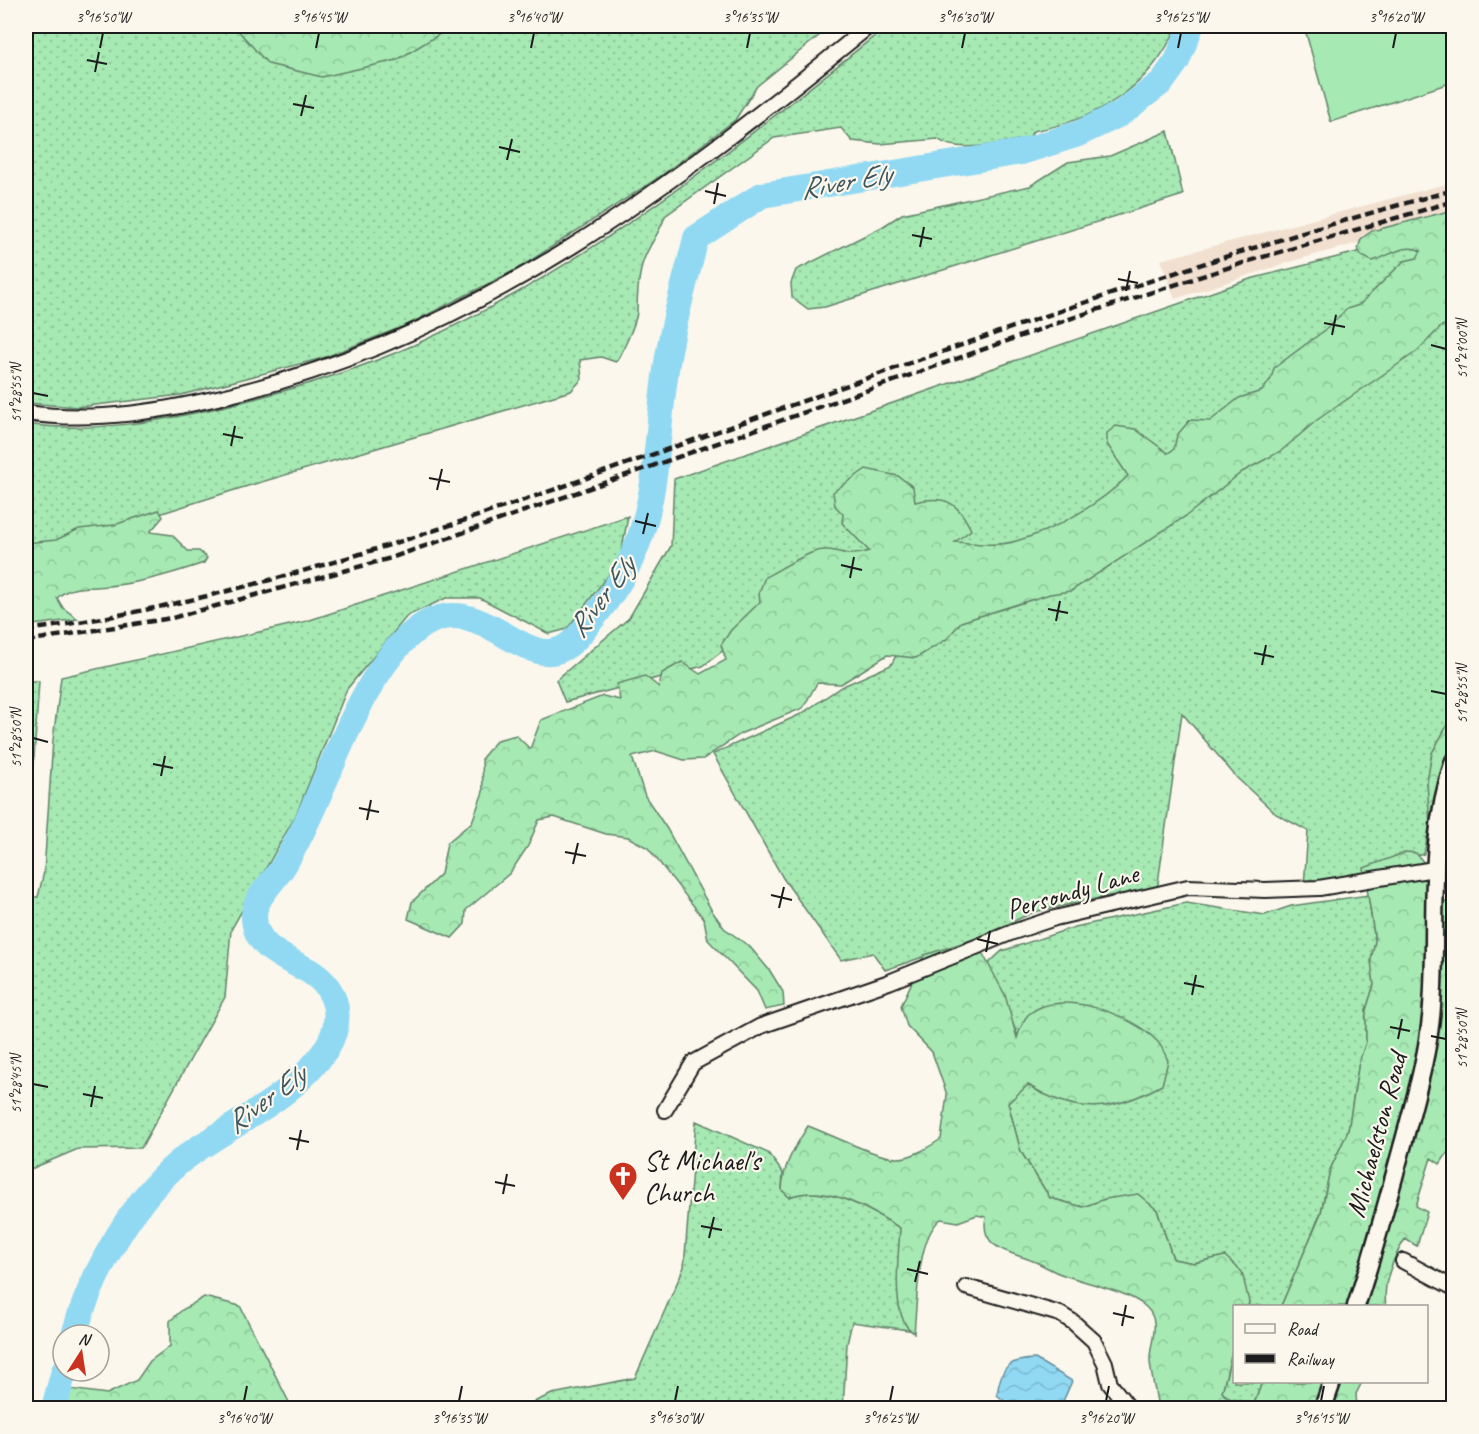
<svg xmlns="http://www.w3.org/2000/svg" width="1479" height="1434" viewBox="0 0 1479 1434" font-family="Caveat,sans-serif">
  <defs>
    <pattern id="grass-dots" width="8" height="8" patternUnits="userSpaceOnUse" patternTransform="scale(1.5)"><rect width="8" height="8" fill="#a6e9b3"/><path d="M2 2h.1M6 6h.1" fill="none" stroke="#8ec799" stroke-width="1.8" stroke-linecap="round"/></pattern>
    <pattern id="forest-crowns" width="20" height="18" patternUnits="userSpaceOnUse" patternTransform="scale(1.5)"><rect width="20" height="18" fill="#a6e9b3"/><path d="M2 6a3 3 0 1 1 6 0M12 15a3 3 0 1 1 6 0" fill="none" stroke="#8ec799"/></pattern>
    <pattern id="water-waves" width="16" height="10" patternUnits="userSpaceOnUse" patternTransform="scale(1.5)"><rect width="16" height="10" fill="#91d9f3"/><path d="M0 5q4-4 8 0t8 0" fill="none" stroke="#7cbad0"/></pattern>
  </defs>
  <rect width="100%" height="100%" fill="#fbf7ec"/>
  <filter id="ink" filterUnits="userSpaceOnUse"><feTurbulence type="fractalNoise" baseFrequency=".0167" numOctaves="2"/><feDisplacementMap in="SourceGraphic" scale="12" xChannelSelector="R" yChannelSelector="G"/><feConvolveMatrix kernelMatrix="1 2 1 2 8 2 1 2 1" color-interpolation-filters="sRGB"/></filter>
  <g filter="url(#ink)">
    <path fill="#f1e0d0" d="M 1453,182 L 1453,217 L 1296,260 L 1175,299 L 1161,260 Z"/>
    <path fill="url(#grass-dots)" stroke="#618268" stroke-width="1.5" d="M 26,26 L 831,26 L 757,86 L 735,120 L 658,178 L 519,268 L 407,325 L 323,358 L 181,395 L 78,407 L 26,403 Z
      M 887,26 L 1177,26 C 1151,87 1097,120 1033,131 L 1029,138 C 1006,142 956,155 938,139 L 880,144 L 852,141 L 841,128 L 774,138 L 665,216 C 660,234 647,246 642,265 C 638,281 637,295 637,311 C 637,322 622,353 616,362 L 601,357 L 580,360 L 582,379 L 571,391 L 241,488 L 109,530 L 26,551 L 26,424 C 96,434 169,420 238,403 C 298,388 357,370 414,345 C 589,267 739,145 887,26 Z
      M 1168,131 L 1183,195 L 825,307 L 808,309 L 792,297 L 791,283 L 796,270 L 882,227 L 902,214 L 1030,186 L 1068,162 L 1110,156 Z
      M 1453,228 L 1453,264 L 1058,547 L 824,572 L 703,666 L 565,702 L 556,680 L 629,618 L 671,546 L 674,479 L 1250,279 Z
      M 1453,311 L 1453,715 L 1432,753 L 1427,782 L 1431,819 L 1424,854 L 1363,873 L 1304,886 L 1308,831 L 1276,814 L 1237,778 L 1182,713 L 1157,890 L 1113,895 L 1034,912 L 975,939 L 885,970 L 873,953 L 841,960 L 783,878 L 713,754 L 801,714 L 841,687 L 891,665 L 910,629 Z
      M 628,516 L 620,560 L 567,629 L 549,634 L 480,598 L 446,598 L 407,616 L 347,689 L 296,815 L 231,930 L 225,997 L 141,1148 L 78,1149 L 26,1171 L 26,897 L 38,897 L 44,872 L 53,740 L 61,677 L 307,621 Z
      M 26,681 L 39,681 L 26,882 Z
      M 1368,895 L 1375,941 L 1372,960 L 1374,985 L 1366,1010 L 1366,1042 L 1359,1062 L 1348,1131 L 1330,1170 L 1321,1213 L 1281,1306 L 1248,1306 L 1249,1302 L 1225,1256 L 1194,1263 L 1173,1259 L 1157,1210 L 1105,1199 L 1083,1207 L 1050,1198 L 1021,1152 L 1008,1103 L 1027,1084 L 1042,1094 L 988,964 L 1002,951 L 1075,927 L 1186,903 L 1265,915 L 1291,906 Z
      M 696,1121 L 768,1153 L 783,1173 L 782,1190 L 789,1197 C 827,1183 869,1209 900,1228 L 904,1319 L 909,1330 L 852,1322 L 847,1344 L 843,1408 L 520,1408 L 552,1394 L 635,1378 L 684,1267 Z
      M 1234,1344 L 1234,1382 L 1262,1382 L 1254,1404 L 1228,1398 L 1222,1392 Z"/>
    <path fill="url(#forest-crowns)" stroke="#618268" stroke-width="1.5" d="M 234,26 L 453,26 L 397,60 L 322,77 L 268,64 Z
      M 1453,210 L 1453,322 L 1442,326 L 1416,352 L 1317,420 L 1281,451 L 1242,472 L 1186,516 L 1071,591 L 1050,594 L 961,622 L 947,639 L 916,658 L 887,655 L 841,684 L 817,683 L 803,708 L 742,733 L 703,759 L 684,760 L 656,751 L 632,757 L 645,796 L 667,829 L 712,911 L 724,928 L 750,947 L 770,971 L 783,992 L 784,1006 L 765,1010 L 757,991 L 708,940 L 704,919 L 648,848 L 628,837 L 606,834 L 554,817 L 539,820 L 528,846 L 510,873 L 466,910 L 465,924 L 452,938 L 408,919 L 412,902 L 441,874 L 447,843 L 472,822 L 483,792 L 482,758 L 497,740 L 516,735 L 530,749 L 541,720 L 603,696 L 620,700 L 617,684 L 645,676 L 659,687 L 662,673 L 682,662 L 700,674 L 726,660 L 721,645 L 731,630 L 760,602 L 759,593 L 765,577 C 781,569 800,556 817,551 C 838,546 844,560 869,551 L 842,523 L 843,514 L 835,506 L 833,492 L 866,469 L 898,476 L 913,487 L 915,502 C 946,495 958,502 971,530 L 955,542 C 974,543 998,547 1016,541 C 1054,531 1101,503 1128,476 L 1107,444 L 1107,433 L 1116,426 L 1135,429 L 1168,453 L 1174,449 L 1177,435 L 1190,420 L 1210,421 L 1239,398 L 1262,391 L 1271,379 L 1274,368 L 1325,330 L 1347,309 L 1359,305 L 1404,261 L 1417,258 L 1421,251 C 1406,242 1388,257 1372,261 L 1362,256 L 1358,249 L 1361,239 L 1372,231 Z
      M 159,510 L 163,517 L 150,532 L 172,535 L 188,551 L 199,551 L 207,558 L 204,563 C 168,575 134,585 96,587 C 80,588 69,587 57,598 L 63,608 L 78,619 L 26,626 L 26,543 L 56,540 L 79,529 L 114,525 Z
      M 1453,715 L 1453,752 L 1448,763 L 1433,825 L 1430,825 L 1427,782 L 1432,753 Z
      M 1453,775 L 1453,856 L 1448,877 L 1441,880 Z
      M 1406,852 L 1416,853 L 1425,864 L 1428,877 L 1429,906 L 1445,901 L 1453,906 L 1453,1145 L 1440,1164 L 1431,1158 L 1416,1206 L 1427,1212 L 1417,1246 L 1405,1239 C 1394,1257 1382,1282 1386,1306 L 1281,1306 L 1321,1213 L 1330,1170 L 1348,1131 L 1359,1062 L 1366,1042 L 1366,1010 L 1374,985 L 1371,960 L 1375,941 L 1364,868 Z
      M 975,939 L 1005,995 L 1017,1038 C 1020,1030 1022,1020 1029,1014 C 1060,987 1132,1015 1157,1041 C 1162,1046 1165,1054 1168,1061 L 1162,1085 C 1113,1112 1077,1116 1028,1085 L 1008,1103 L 1021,1152 L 1050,1198 L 1083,1207 L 1105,1199 L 1138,1194 L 1157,1210 L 1173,1259 L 1194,1263 L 1225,1256 L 1242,1272 L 1249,1302 L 1248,1306 L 1234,1306 L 1234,1344 L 1222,1392 L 1228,1398 L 1254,1404 L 1262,1382 L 1362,1382 L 1356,1394 L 1357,1408 L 1149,1408 L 1157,1402 C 1155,1389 1151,1375 1150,1361 C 1149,1344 1162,1323 1147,1308 C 1130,1291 1081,1282 1058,1273 C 1049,1269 1041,1264 1033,1261 C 1011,1252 979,1249 986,1217 L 977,1215 L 958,1222 L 941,1219 C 917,1236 917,1304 914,1333 C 889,1319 899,1254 900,1228 C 869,1209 827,1183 789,1197 L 782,1190 C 783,1164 795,1147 808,1126 C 830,1134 877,1158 898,1158 C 912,1158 929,1147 941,1139 L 947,1095 L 932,1052 L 907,1026 L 901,1006 L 924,955 Z
      M 204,1297 L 240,1306 L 292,1408 L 56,1408 L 62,1388 L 107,1394 L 137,1380 L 150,1361 L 170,1346 L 170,1321 L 182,1310 Z"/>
    <path fill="#a6e9b3" stroke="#618268" stroke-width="1.5" d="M 1304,26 L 1453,26 L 1453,82 L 1331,122 Z"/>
    <path fill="url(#water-waves)" stroke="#628d9d" stroke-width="1.5" d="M 1035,1359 L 1072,1381 L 1060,1408 L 1013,1408 L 997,1395 C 1001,1368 1006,1360 1035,1359 Z"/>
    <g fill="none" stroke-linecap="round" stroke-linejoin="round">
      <path stroke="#91d9f3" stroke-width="26" d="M 74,1335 C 92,1272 136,1192 190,1154 C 235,1122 296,1096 326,1049 C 344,1021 339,989 309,971 C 287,958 254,949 254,916 C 254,897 275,881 284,865 C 316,811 335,749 365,695 C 458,528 512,684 567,646 C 579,638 588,624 597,613 C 663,533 652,458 667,363 C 673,321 686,280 696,238 L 762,195 L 1021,152 L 1078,134 L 1120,114 L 1162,82 L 1177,61 L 1191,26
        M 54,1408 L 64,1371"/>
      <g stroke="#1c1c1c" stroke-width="18">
        <path id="minor" d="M 26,413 C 95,423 166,411 234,394 C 482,333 675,184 869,26
          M 665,1110 L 693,1063 L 761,1026 L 889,982 L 1013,932 L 1055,918 L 1188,887 L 1265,890 L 1319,888 L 1434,869
          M 1403,1261 L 1454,1288
          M 966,1287 L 1060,1314 L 1073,1322 L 1094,1341 L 1105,1363 L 1110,1384 L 1129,1408"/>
      </g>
      <g stroke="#1c1c1c" stroke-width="21">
        <path id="tertiary" d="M 1356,1306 C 1374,1253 1388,1198 1403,1144 C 1415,1099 1429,1052 1432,1006 C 1438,923 1426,841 1454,761
          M 1323,1408 L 1332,1382"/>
      </g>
      <use href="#minor" stroke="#fbf7ec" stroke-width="14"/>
      <use href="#tertiary" stroke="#fbf7ec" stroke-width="16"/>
      <path stroke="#1c1c1c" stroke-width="4.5" stroke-dasharray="9 4.5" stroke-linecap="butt" d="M 26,630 C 247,601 458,524 668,449 C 928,357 1187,261 1454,190
        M 26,641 L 172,618 L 391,558 L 1078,316 L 1246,262 L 1454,201"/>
    </g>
  </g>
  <path fill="none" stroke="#1c1c1c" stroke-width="2" d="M 100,48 L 103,33M 316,48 L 319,33M 531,48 L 534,33M 747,48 L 750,33M 962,48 L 965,33M 1178,48 L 1181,33M 1393,48 L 1396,33M 87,60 L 107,64M 95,72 L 99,52M 293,104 L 314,108M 301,116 L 306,95M 499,147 L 520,152M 507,160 L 512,139M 705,191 L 726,196M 714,204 L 718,183M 912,235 L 932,239M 920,247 L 924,227M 1118,279 L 1138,283M 1126,291 L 1130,271M 1324,323 L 1345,327M 1332,335 L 1336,315M 1431,345 L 1446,349M 33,393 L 48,396M 223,434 L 243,438M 231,446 L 235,426M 429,478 L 450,482M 437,490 L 442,469M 635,521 L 656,526M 643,534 L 648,513M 841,565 L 862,570M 850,578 L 854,557M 1048,609 L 1068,613M 1056,621 L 1060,601M 1254,653 L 1274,657M 1262,665 L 1266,645M 1431,691 L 1446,694M 33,738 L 48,742M 153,764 L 173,768M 161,776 L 165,756M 359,808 L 379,812M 367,820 L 371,800M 565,852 L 586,856M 573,864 L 578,843M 771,895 L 792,900M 779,908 L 784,887M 977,939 L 998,944M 986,952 L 990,931M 1184,983 L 1204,987M 1192,995 L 1196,975M 1390,1027 L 1410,1031M 1431,1036 L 1446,1039M 1398,1039 L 1402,1019M 33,1084 L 48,1087M 83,1094 L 103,1098M 91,1107 L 95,1086M 289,1138 L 309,1142M 297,1150 L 301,1130M 495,1182 L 515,1186M 503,1194 L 507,1174M 701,1226 L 722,1230M 709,1238 L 714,1217M 907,1269 L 928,1274M 915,1282 L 920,1261M 1113,1313 L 1134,1318M 1122,1326 L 1126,1305M 244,1401 L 247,1386M 459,1401 L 462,1386M 675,1401 L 678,1386M 890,1401 L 893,1386M 1106,1401 L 1109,1386M 1321,1401 L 1324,1386"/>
  <defs>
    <g id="church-pin" transform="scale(1.5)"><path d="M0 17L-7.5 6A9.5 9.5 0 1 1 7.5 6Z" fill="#c8321e" stroke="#fbf7ec"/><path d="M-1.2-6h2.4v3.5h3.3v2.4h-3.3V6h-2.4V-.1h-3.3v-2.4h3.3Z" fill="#fff"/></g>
  </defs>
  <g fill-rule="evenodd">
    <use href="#church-pin" x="623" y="1176"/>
  </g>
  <g text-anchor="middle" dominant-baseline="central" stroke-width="4.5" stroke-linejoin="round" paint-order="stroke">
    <g font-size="28" fill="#1c1c1c" stroke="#fbf7ec">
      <text transform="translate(1072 891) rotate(-16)">Persondy Lane</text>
      <text transform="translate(1376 1135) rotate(-75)">Michaelston Road</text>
    </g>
    <g font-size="28" fill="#1c1c1c" stroke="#fbf7ec" text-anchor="start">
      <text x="644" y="1160">St Michael's<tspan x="644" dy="32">Church</tspan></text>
    </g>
    <g font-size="30" font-style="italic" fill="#3f555c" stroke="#fbf7ec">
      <text transform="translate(845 181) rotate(-10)">River Ely</text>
      <text transform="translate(601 597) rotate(-53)">River Ely</text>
      <text transform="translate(265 1099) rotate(-37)">River Ely</text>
    </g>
  </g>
  <rect width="1479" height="1434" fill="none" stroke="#fbf7ec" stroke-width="66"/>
  <rect x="1233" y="1305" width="195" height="78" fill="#fbf7ec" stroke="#a29f99" stroke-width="1.5"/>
  <rect x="1245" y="1324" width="30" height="9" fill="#fbf7ec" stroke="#a29f99" stroke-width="1.5"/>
  <text x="1287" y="1335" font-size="18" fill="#1c1c1c">Road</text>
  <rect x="1245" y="1354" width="30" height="9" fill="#1c1c1c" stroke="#a29f99" stroke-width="1.5"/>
  <text x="1287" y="1365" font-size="18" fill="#1c1c1c">Railway</text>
  <g transform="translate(81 1353) rotate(12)"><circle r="28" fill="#fbf7ec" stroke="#a29f99" stroke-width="1.5"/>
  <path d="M0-4.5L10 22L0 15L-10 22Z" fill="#c8321e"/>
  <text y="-9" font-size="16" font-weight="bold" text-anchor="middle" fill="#1c1c1c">N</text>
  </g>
  <rect x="33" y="33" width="1413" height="1368" fill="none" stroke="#1c1c1c" stroke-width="2"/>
  <g font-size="15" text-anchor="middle" fill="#1c1c1c">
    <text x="103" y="22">3°16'50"W</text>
    <text x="319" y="22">3°16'45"W</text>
    <text x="534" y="22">3°16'40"W</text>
    <text x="750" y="22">3°16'35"W</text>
    <text x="965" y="22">3°16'30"W</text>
    <text x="1181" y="22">3°16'25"W</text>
    <text x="1396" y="22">3°16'20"W</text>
    <text transform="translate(1462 349) rotate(-90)" y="5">51°29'00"N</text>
    <text transform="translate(16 393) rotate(-90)" y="5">51°28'55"N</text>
    <text transform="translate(1462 694) rotate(-90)" y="5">51°28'55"N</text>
    <text transform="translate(16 738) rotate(-90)" y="5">51°28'50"N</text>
    <text transform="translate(1462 1039) rotate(-90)" y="5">51°28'50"N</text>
    <text transform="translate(16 1084) rotate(-90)" y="5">51°28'45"N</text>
    <text x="244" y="1423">3°16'40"W</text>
    <text x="459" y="1423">3°16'35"W</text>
    <text x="675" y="1423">3°16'30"W</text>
    <text x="890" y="1423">3°16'25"W</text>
    <text x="1106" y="1423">3°16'20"W</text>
    <text x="1321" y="1423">3°16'15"W</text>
  </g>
</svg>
